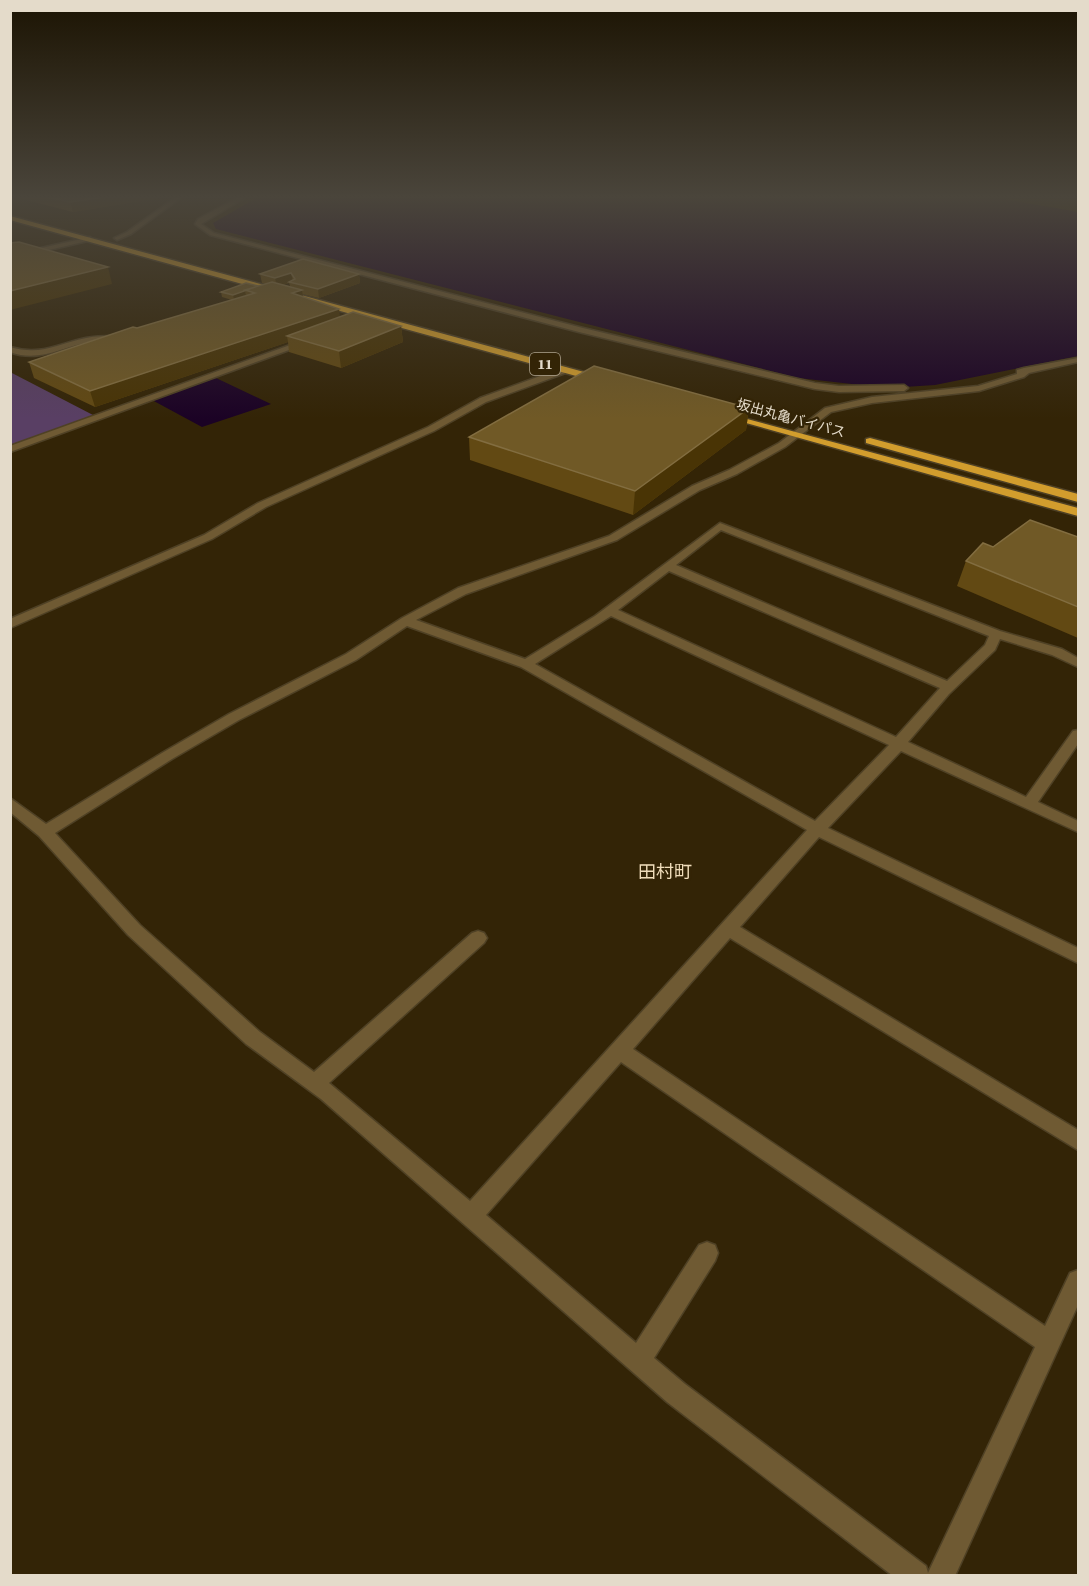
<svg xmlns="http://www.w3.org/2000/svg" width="1089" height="1586" viewBox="0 0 1089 1586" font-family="'Source Serif 4','Noto Sans JP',serif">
  <rect width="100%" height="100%" fill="#332406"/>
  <path fill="#593f64" d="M 10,372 L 93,415 L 11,446 Z"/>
  <path fill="#1b0225" d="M 258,197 L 992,197 L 1073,211 L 1078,213 L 1078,356 L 935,385 L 888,388 L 798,378 L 216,229 L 213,223 Z
    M 216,378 L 271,404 L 202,427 L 152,400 Z"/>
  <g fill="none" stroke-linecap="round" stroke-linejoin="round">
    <g stroke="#4f4125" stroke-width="3">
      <path id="street" d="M 176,197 L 182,197 L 131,234 L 117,240 L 114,238 L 127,232 Z
        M 239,197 L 246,197 L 201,224 L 214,233 L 583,328 L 815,383 L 839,386 L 904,385 L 908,388 L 904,391 L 839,392 L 815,389 L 579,332 L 210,235 L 195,224 L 198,219 Z
        M 90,237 L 92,240 L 10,259 L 10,255 Z
        M 115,336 L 119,338 L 118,340 C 108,341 99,340 89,342 C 62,347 39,363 10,352 L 10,347 C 41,356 57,344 86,338 C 95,336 105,336 115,336 Z
        M 304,340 L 311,342 L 10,452 L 10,446 Z
        M 1078,358 L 1078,362 L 1029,373 L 1024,377 L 979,391 L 872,403 L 831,412 L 785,447 L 737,474 L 700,490 L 617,540 L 466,594 L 416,620 L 525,659 L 595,616 L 720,523 L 1000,631 L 1062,649 L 1078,658 L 1078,667 L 1052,655 L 1000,639 L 995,650 L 949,694 L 908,742 L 1026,797 L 1073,731 L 1078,730 L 1078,744 L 1038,802 L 1078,821 L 1078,832 L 901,751 L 828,828 L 1078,948 L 1078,963 L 819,837 L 740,927 L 1078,1130 L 1078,1150 L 730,938 L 633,1049 L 1045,1326 L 1070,1273 L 1078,1270 L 1078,1305 L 955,1576 L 893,1576 L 667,1402 L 321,1099 L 246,1044 L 128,935 L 39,836 L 10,812 L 10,798 L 46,824 L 162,753 L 229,714 L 346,654 L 402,618 L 458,588 L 609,536 L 692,486 L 729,470 L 779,443 L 825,408 L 872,397 L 978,386 L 1017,374 L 1017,370 L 1024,368 ZM 721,530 L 989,636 L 985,645 L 947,681 L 676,565 ZM 669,571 L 940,688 L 896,737 L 618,610 ZM 611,616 L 889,745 L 815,821 L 535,664 ZM 407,626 L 521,667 L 807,830 L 470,1201 L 329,1083 L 484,943 L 487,938 L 484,933 L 478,931 L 472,933 L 314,1072 L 260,1032 L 140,925 L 55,833 L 172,759 L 239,720 L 356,660 ZM 621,1062 L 1035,1347 L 928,1573 L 926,1566 L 685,1384 L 654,1358 L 715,1261 L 718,1253 L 715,1245 L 707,1242 L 699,1245 L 636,1343 L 486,1215 Z
        M 565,367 L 568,368 L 568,372 L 486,402 L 434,431 L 266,507 L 212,539 L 10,628 L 10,619 L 204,535 L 258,503 L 428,427 L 480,398 Z"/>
    </g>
    <g stroke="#4f4125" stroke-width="3">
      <path id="highway" d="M 10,216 L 606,378 L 607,380 L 598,382 L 10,220 Z
        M 721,412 L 1078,508 L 1078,516 L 721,416 Z
        M 870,438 L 1078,494 L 1078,502 L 866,443 L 866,439 Z"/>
    </g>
    <use href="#street" fill="#6f5a33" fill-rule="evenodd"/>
    <use href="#highway" fill="#d29d2d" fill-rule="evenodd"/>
  </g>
  <path fill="#624913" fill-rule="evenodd" d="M 10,197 L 165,197 L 73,212 L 22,199 L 10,201 Z
    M 260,274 L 359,274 L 360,283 L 319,298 L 302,294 L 303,297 L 340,317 L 401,326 L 403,342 L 341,368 L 289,352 L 288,342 L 95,407 L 34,378 L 29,362 L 232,300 L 222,297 L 221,292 L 258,286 L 266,284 L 262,283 ZM 289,283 L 290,286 L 283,285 Z
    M 749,408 L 746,430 L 633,515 L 470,460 L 469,437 Z
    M 1078,537 L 1078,638 L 957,586 L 966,561 Z"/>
  <path fill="#493405" d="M 10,197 L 22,197 L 22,199 L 10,201 Z
    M 105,197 L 165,197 L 73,212 L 70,202 Z
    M 108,267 L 112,284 L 10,310 L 10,291 Z
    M 291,273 L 293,282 L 289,282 L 289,283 L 277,287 L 275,278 Z
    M 359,274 L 360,283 L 319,298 L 318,289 Z
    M 302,290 L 304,304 L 292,293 Z
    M 245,291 L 246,296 L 234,300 L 233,295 Z
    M 339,309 L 341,324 L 287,336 L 288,342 L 95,407 L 90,391 Z
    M 401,326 L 403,342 L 341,368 L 339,351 Z
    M 749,408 L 746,430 L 633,515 L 635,491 Z"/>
  <path fill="#705926" stroke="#826d40" stroke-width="1.5" d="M 47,197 L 105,197 L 70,202 Z
    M 19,242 L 108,267 L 10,291 L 10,243 Z
    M 303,259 L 359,274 L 318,289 L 289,282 L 295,279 L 291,273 L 275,278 L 260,274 Z
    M 272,282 L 302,290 L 292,293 L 339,309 L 90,391 L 29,362 L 133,327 L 137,328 L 255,293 L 245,290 Z
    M 246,283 L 258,286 L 233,295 L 221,292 Z
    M 353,312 L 401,326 L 339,351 L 287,336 Z
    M 594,366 L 749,408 L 635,491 L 469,437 Z
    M 1030,520 L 1078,537 L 1078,607 L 966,561 L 983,543 L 993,547 Z"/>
  <linearGradient id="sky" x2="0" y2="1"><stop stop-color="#1c1403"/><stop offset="0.47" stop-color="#4a453b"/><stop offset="1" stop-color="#4a453b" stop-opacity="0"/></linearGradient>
  <rect width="1089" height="419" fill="url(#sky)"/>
  <g text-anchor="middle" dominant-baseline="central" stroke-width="4.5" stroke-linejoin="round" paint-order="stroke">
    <rect fill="#332406" stroke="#afa48f" stroke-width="1.5" x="530" y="353" width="30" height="22" rx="4.5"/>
    <g font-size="14" font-weight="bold" fill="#e4dbca">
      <text x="545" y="364">11</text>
    </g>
    <g font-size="14" fill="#e4dbca" stroke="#332406">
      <text transform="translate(791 418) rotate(15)">坂出丸亀バイパス</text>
    </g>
    <g font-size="18" fill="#efdcba" stroke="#332406">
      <text x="665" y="871">田村町</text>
    </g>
  </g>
  <rect width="1089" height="1586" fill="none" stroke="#e4dbca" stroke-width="24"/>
</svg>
